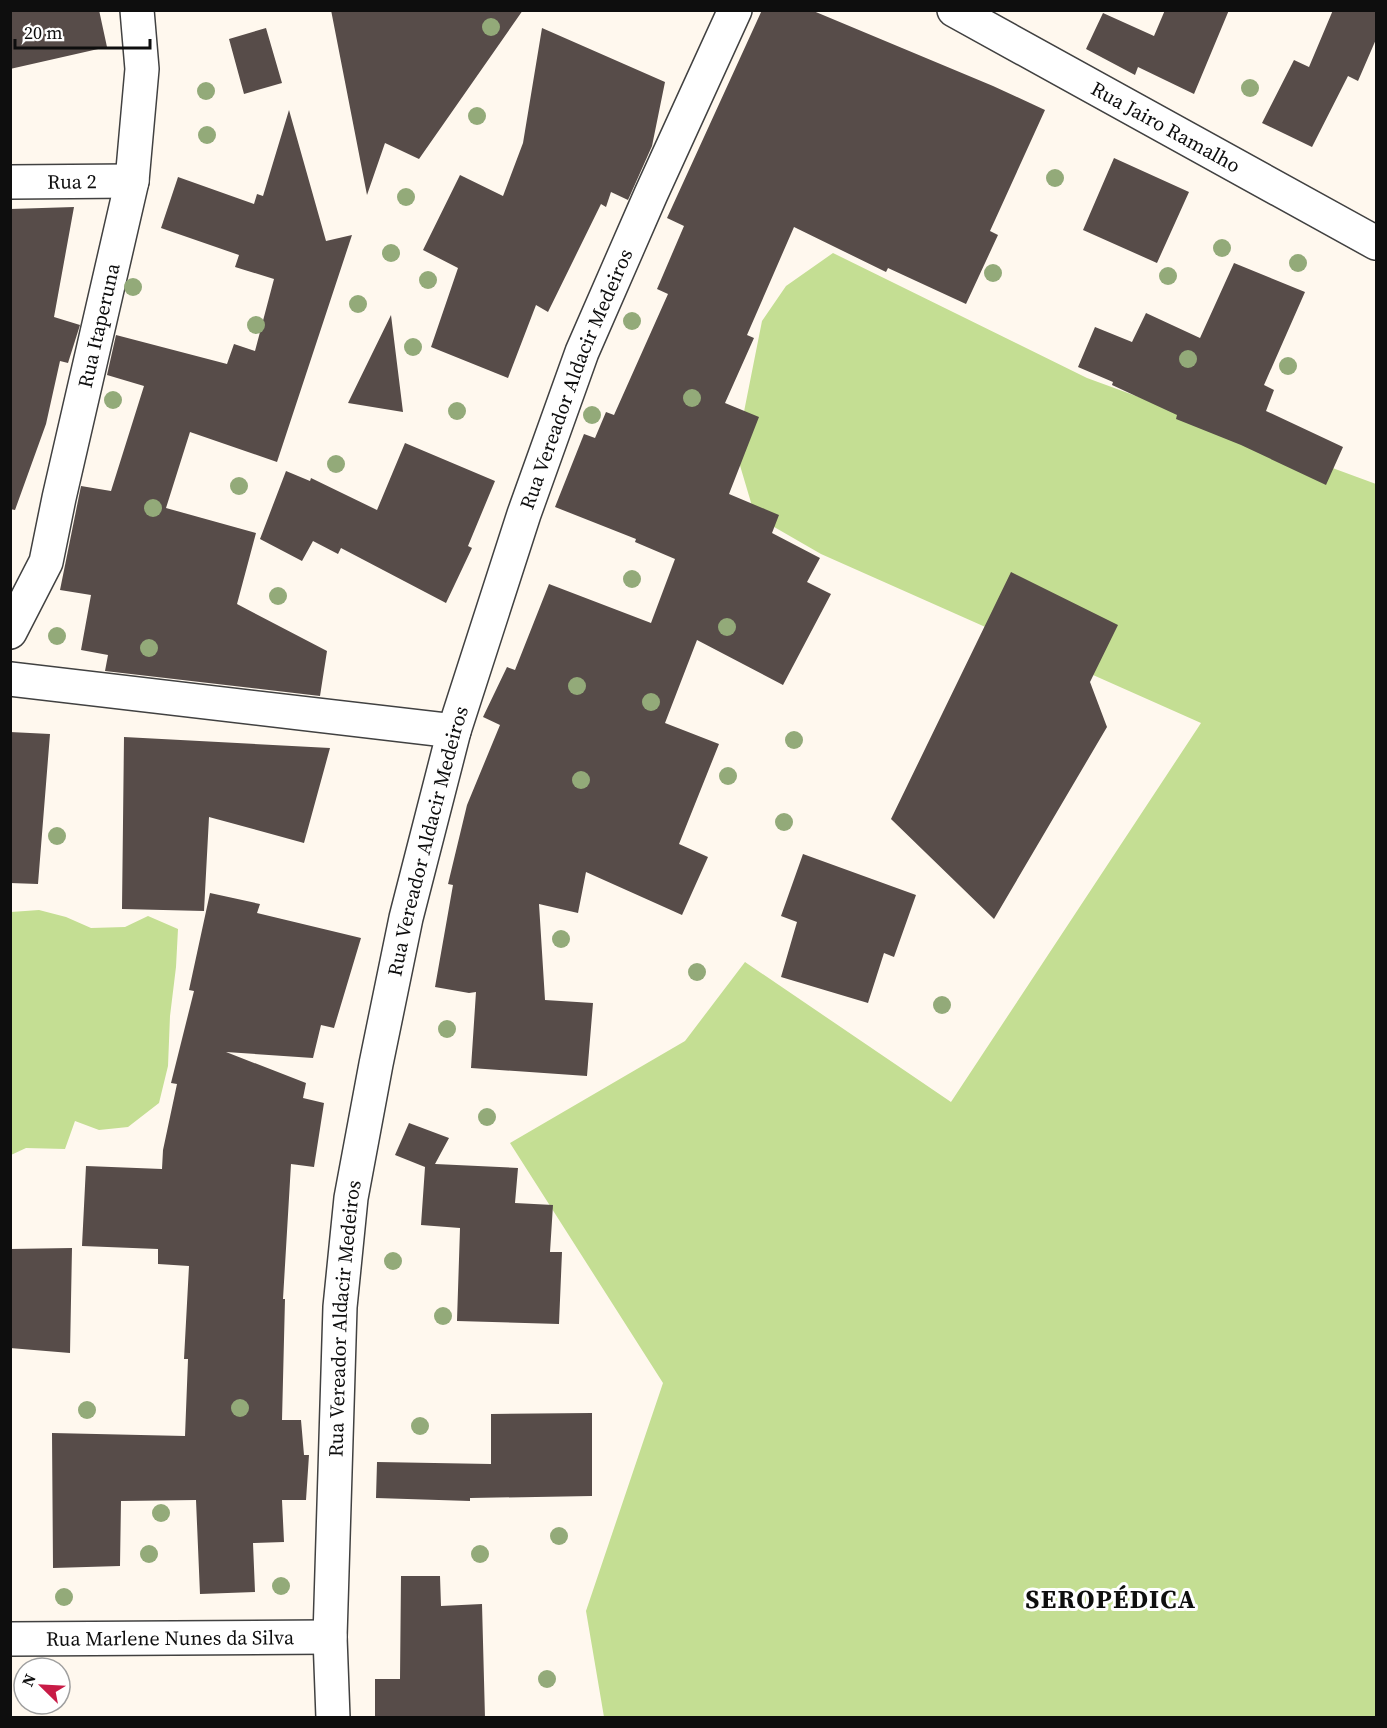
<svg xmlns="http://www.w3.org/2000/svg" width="1387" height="1728" viewBox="0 0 1387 1728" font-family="'Source Serif 4',serif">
  <rect width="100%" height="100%" fill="#fff8ee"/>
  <path fill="#c4de93" d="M 833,253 L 1087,378 L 1376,484 L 1376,1717 L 604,1717 L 586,1611 L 663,1383 L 510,1143 L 685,1041 L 745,962 L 951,1102 L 1201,723 L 821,554 L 755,516 L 736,452 L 762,321 L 786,286 Z
    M 39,910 L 66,917 L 91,928 L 125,927 L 148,916 L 178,929 L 176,967 L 170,1016 L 168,1066 L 159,1103 L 128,1127 L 99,1130 L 75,1121 L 65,1149 L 26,1148 L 11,1155 L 11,912 Z"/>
  <path fill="#574c49" d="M 10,10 L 99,10 L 107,47 L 10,69 Z
    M 331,10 L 523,10 L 419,159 L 385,143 L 367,195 Z
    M 762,10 L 811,10 L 993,86 L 1045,110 L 990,231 L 998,235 L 966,304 L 888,268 L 886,272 L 794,227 L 747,335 L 754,338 L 725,403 L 759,417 L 729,494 L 779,515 L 772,533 L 820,558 L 807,582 L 831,594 L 783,685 L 697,640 L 665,723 L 719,744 L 679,844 L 708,857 L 682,915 L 586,872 L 578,913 L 539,904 L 545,1000 L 593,1003 L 587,1076 L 471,1068 L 476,992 L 469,993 L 435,987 L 453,885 L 448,884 L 467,805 L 500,725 L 483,717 L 507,667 L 515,670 L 549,584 L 651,623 L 675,559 L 635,542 L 636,539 L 555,507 L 584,434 L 595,438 L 606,412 L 614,415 L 668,294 L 657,289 L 684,226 L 667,218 Z
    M 1165,10 L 1229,10 L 1194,94 L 1138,67 L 1135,75 L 1086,49 L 1103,13 L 1154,36 Z
    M 1333,10 L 1377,10 L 1377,37 L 1358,81 L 1348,76 L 1312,147 L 1262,123 L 1294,60 L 1309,67 Z
    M 266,28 L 282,83 L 244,94 L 229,39 Z
    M 542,28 L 665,82 L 652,146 L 628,200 L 611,192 L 606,207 L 601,204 L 548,312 L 536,305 L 508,378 L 431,347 L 458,268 L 423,250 L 460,175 L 503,196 L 523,143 Z
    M 289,110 L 326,241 L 352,235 L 277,462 L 190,432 L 166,508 L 256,533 L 237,604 L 327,651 L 320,696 L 105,671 L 108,655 L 81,650 L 91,595 L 60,590 L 81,486 L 111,491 L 144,386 L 107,375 L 116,335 L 227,364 L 234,344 L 255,351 L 274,279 L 235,267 L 239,255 L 161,228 L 178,177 L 254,204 L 257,194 L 263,196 Z
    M 1114,158 L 1189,192 L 1157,263 L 1083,230 Z
    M 74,207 L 54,317 L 80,325 L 68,363 L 60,361 L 46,424 L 15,510 L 10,509 L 10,209 Z
    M 1234,263 L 1305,292 L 1264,385 L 1274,390 L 1266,411 L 1343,447 L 1326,485 L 1241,445 L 1176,419 L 1177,415 L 1112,385 L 1113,382 L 1078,367 L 1095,327 L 1132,342 L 1146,313 L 1200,338 Z
    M 391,315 L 403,412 L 348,403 Z
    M 405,443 L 495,481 L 468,546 L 472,548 L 446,603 L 341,548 L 338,554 L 313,541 L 302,561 L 260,539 L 286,471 L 310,481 L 311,478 L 377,510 Z
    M 1011,572 L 1118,625 L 1090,682 L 1107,727 L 994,919 L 891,819 Z
    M 10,732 L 50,734 L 38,884 L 10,883 Z
    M 124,737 L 330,748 L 304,843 L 209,817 L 204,911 L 122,909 Z
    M 803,854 L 916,895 L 894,957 L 884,953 L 868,1003 L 781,977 L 797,922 L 781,916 Z
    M 210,893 L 260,904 L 257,913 L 361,938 L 334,1028 L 321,1025 L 313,1058 L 226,1052 L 306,1083 L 303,1098 L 324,1103 L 314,1167 L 291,1164 L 283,1299 L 285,1299 L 282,1420 L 301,1420 L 304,1455 L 309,1455 L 306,1500 L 282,1500 L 284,1542 L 253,1543 L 255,1592 L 200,1594 L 196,1500 L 121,1501 L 120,1566 L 53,1568 L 52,1433 L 185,1436 L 188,1359 L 184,1359 L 189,1266 L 158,1264 L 158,1249 L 82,1246 L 86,1166 L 162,1169 L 163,1150 L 177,1084 L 171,1083 L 194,991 L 189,990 Z
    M 409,1123 L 449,1138 L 435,1164 L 518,1168 L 515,1203 L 553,1205 L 550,1252 L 562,1252 L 559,1324 L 457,1321 L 460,1228 L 421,1225 L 425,1167 L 395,1155 Z
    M 72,1248 L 70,1353 L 10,1348 L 10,1249 Z
    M 592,1413 L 592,1496 L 470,1498 L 470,1501 L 376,1498 L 377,1462 L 491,1464 L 491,1414 Z
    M 401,1576 L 440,1576 L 441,1606 L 482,1604 L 485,1718 L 375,1718 L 375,1679 L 400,1679 Z"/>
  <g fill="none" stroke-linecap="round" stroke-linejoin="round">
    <g stroke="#414141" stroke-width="36">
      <g id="street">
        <path id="s1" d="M 954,10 L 1376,243"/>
        <path id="s2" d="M 10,182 L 132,181"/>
        <path id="s3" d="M 10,632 L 46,562 L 59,498 L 132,181 L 142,69 L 137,10"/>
        <path d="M 10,679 L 454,731"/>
        <path id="s4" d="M 10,1639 L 330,1637"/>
        <path id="s5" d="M 333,1718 L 330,1637 L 340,1307 L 351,1198 L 376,1064 L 406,918 L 454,731 L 524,514 L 582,352 L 651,194 L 735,10"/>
      </g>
    </g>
    <use href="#street" stroke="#fff" stroke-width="33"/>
  </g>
  <g fill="#93aa79">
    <circle cx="491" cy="27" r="9"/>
    <circle cx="1250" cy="88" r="9"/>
    <circle cx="206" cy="91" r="9"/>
    <circle cx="477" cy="116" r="9"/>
    <circle cx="207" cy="135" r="9"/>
    <circle cx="1055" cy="178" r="9"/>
    <circle cx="406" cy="197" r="9"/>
    <circle cx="1222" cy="248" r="9"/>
    <circle cx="391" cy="253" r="9"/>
    <circle cx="1298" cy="263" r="9"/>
    <circle cx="993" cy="273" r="9"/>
    <circle cx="1168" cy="276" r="9"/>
    <circle cx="428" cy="280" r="9"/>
    <circle cx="133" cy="287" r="9"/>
    <circle cx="358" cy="304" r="9"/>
    <circle cx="632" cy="321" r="9"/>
    <circle cx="256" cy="325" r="9"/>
    <circle cx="413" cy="347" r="9"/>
    <circle cx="1188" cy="359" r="9"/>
    <circle cx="1288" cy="366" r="9"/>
    <circle cx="692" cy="398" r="9"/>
    <circle cx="113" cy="400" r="9"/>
    <circle cx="457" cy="411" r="9"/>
    <circle cx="592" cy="415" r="9"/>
    <circle cx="336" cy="464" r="9"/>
    <circle cx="239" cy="486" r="9"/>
    <circle cx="153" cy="508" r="9"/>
    <circle cx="632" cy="579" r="9"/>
    <circle cx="278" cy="596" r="9"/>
    <circle cx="727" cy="627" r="9"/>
    <circle cx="57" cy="636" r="9"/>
    <circle cx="149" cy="648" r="9"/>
    <circle cx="577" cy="686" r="9"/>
    <circle cx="651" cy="702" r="9"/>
    <circle cx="794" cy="740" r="9"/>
    <circle cx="728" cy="776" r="9"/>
    <circle cx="581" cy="780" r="9"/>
    <circle cx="784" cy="822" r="9"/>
    <circle cx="57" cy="836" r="9"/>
    <circle cx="561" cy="939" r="9"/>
    <circle cx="697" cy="972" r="9"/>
    <circle cx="942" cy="1005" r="9"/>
    <circle cx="447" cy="1029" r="9"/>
    <circle cx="487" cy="1117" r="9"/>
    <circle cx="393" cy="1261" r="9"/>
    <circle cx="443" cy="1316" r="9"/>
    <circle cx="240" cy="1408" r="9"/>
    <circle cx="87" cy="1410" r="9"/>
    <circle cx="420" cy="1426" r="9"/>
    <circle cx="161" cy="1513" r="9"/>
    <circle cx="559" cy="1536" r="9"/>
    <circle cx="149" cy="1554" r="9"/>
    <circle cx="480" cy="1554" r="9"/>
    <circle cx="281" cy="1586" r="9"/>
    <circle cx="64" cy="1597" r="9"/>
    <circle cx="547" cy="1679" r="9"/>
  </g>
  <g text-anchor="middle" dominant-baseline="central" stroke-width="6" stroke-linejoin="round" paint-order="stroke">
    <g font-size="20" fill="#0e0e0e" stroke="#fff">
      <text stroke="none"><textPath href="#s1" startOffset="242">Rua Jairo Ramalho</textPath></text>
      <text stroke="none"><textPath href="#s2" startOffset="62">Rua 2</textPath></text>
      <text stroke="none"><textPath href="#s3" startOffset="321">Rua Itaperuna</textPath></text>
      <text stroke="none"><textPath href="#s5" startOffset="1372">Rua Vereador Aldacir Medeiros</textPath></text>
      <text stroke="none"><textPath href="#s5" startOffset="886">Rua Vereador Aldacir Medeiros</textPath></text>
      <text stroke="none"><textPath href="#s5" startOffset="400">Rua Vereador Aldacir Medeiros</textPath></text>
      <text stroke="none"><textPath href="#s4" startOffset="160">Rua Marlene Nunes da Silva</textPath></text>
    </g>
    <g font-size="26" font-weight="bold" letter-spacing="1.5" fill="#0e0e0e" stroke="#fff">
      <text x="1111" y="1599">SEROPÉDICA</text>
    </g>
  </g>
  <rect width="1387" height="1728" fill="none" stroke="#0e0e0e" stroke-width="24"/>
  <g transform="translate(42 1686) rotate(294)"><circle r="28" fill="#ffffff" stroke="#9f9f9f" stroke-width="1.5"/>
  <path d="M0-4.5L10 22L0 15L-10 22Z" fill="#c81b46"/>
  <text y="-9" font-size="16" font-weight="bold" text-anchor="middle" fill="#0e0e0e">N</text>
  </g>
  <path d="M15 39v9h135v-9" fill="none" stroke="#0e0e0e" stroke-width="3"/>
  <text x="24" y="39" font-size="18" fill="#0e0e0e" stroke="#ffffff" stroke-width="4.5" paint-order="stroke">20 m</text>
</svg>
